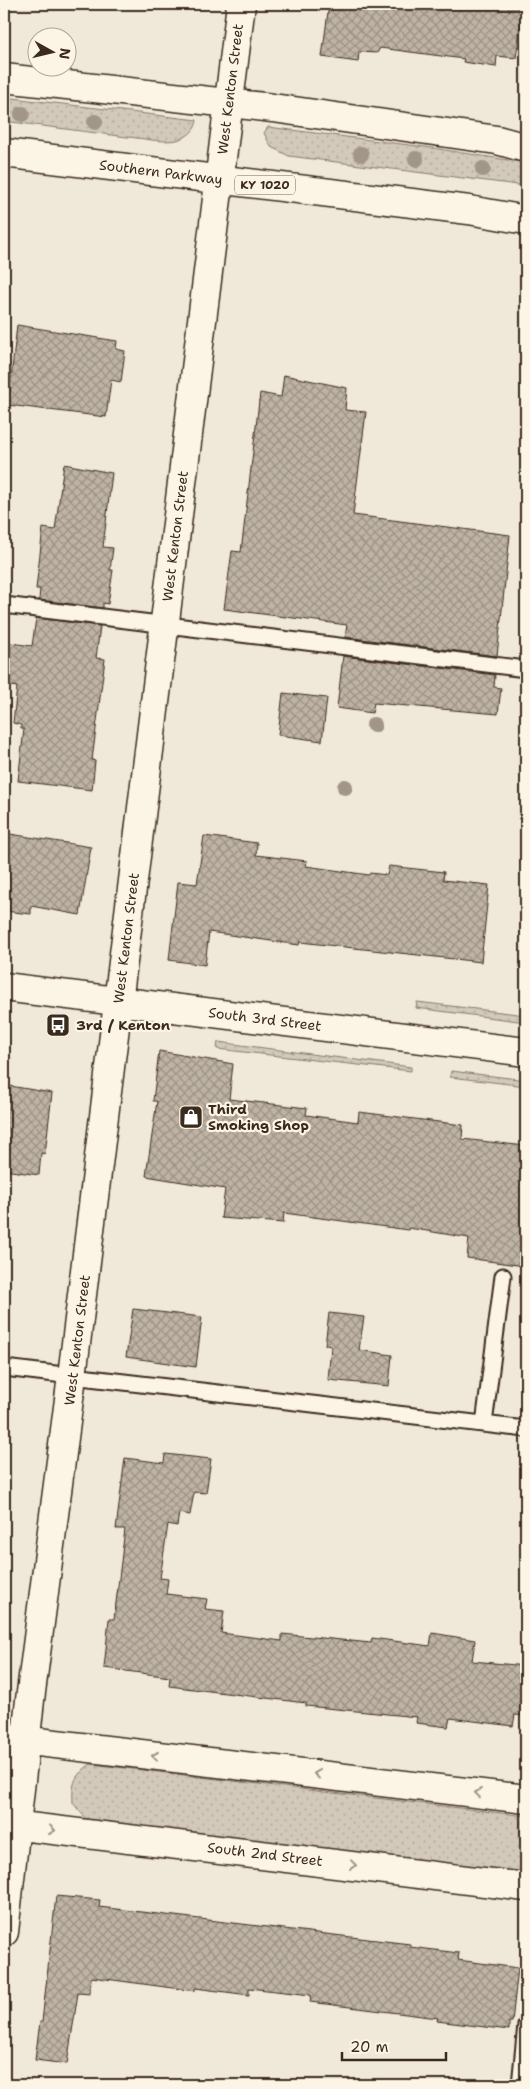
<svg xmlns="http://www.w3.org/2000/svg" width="530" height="2089" viewBox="0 0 530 2089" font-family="'Shantell Sans',sans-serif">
  <defs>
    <pattern id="grass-dots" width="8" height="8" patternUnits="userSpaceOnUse" patternTransform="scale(1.25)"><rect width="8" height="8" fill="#d2c9ba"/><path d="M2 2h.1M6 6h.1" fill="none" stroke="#b5ad9f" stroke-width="1.8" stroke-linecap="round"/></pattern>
    <pattern id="building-cross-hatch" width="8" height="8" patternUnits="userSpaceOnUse" patternTransform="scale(1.25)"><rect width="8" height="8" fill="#beb3a4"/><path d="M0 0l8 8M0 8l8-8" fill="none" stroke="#9c9285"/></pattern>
  </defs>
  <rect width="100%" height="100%" fill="#f0e9d9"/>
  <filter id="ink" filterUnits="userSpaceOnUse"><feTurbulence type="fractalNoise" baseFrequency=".02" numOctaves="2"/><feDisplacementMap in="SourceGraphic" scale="10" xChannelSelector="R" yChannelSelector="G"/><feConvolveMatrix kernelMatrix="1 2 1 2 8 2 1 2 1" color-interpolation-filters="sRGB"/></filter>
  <g filter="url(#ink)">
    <path fill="url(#grass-dots)" stroke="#867a6c" d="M 4,97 L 197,120 C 196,130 188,137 177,140 C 161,143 143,138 127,137 C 86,132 45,126 4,121 Z
      M 268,127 L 433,148 L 526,163 L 526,186 L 289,156 L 271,147 L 264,133 Z
      M 417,1002 L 526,1015 L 526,1022 L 416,1008 Z
      M 218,1042 L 411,1067 L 411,1071 L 217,1049 Z
      M 451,1071 L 526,1080 L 526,1086 L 450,1077 Z
      M 91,1764 L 526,1816 L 526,1874 L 97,1822 L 86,1819 L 73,1803 C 72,1783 74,1775 91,1764 Z"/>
    <path fill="url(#building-cross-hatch)" stroke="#3b2a1e" d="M 329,4 L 487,4 L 523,8 L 516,58 L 497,56 L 496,67 L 463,62 L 464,59 L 380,48 L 377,53 L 359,52 L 358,62 L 322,57 Z
      M 17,325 L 117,341 L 116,349 L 125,351 L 121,382 L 111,380 L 106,417 L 8,405 Z
      M 284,375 L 347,388 L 345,410 L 366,412 L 353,515 L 510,535 L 497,656 L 345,637 L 347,625 L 224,609 L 232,551 L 241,552 L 260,393 L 281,397 Z
      M 64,464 L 112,473 L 103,547 L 113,548 L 110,570 L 113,570 L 108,604 L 103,603 L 103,608 L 39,600 L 40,589 L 36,589 L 43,528 L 55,530 Z
      M 36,618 L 100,626 L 96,658 L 105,659 L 92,760 L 95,761 L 92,790 L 18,781 L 24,729 L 21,729 L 21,725 L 13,723 L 17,687 L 4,685 L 4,642 L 32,646 Z
      M 343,656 L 495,675 L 494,687 L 501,688 L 498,714 L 374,703 L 372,713 L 337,708 Z
      M 283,693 L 327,698 L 322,741 L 278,735 Z
      M 4,833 L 91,847 L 80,915 L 31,906 L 31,914 L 4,911 Z
      M 204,836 L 257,843 L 256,855 L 307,861 L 306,866 L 369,875 L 370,873 L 387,875 L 389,866 L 444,872 L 443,880 L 489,885 L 481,962 L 300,942 L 299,945 L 209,932 L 205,965 L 169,960 L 178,882 L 197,884 Z
      M 159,1051 L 233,1064 L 229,1099 L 307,1108 L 306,1115 L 358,1122 L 359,1112 L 463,1125 L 462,1139 L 526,1146 L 526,1248 L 524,1266 L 467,1258 L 469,1238 L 409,1228 L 408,1230 L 284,1213 L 283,1223 L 221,1218 L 225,1189 L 146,1176 L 157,1101 L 153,1101 Z
      M 4,1085 L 52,1093 L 45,1154 L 41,1153 L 39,1175 L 4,1170 Z
      M 133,1309 L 202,1317 L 196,1367 L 126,1357 Z
      M 329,1313 L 364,1317 L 359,1350 L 392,1355 L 389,1386 L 328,1380 L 331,1346 L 325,1345 Z
      M 165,1454 L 211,1459 L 206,1493 L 194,1492 L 190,1515 L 179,1513 L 177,1526 L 168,1524 L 160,1578 L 168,1579 L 166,1594 L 207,1599 L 205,1609 L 224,1611 L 221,1633 L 282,1641 L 282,1634 L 371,1643 L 372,1638 L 430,1646 L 432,1633 L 475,1640 L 472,1661 L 526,1666 L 526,1716 L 515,1715 L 513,1726 L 450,1718 L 448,1727 L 416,1723 L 417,1717 L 306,1706 L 306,1703 L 169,1686 L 170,1677 L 104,1668 L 109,1619 L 114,1619 L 125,1529 L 116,1529 L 125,1458 L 164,1463 Z
      M 56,1896 L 100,1900 L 99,1907 L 410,1944 L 410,1947 L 459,1953 L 458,1960 L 518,1968 L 512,2022 L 509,2022 L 509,2030 L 437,2021 L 438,2018 L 310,2002 L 311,1995 L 249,1988 L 249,1995 L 195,1988 L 195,1991 L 91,1977 L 90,1994 L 78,1993 L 67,2064 L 35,2060 L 40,2022 L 42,2022 Z"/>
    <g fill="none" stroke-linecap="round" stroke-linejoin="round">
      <g stroke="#3b2a1e" stroke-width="19">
        <path id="service" d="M 4,605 L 526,669
          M 4,1368 L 526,1429
          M 484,1424 L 503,1276
          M 520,2085 L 526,2025"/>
      </g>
      <g stroke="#3b2a1e" stroke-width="31">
        <path id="minor" d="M 4,78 L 273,108 L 497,140 L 526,148
          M 4,1738 L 526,1799
          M 4,1824 L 526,1887
          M 4,1932 L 30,1700 L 72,1376 L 241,4"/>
      </g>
      <g stroke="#3b2a1e" stroke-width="31">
        <path id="secondary" d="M 4,987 L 526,1052"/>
      </g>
      <g stroke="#3b2a1e" stroke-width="31">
        <path id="primary" d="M 4,153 L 469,210 L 526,220"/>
      </g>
      <use href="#service" stroke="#fcf5e5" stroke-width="15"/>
      <use href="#minor" stroke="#fcf5e5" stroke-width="28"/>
      <use href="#secondary" stroke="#fcf5e5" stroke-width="28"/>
      <use href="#primary" stroke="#fcf5e5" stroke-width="28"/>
    </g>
    <g fill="#a19688">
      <circle cx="22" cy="114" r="8"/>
      <circle cx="95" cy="122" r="8"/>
      <circle cx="361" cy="154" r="8"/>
      <circle cx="416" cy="159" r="8"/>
      <circle cx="483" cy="169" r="8"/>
      <circle cx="374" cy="725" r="8"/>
      <circle cx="345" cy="787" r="8"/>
    </g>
    <defs><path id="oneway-chevron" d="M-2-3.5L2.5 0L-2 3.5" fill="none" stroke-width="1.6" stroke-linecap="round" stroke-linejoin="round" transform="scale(1.25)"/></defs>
    <g stroke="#9c9082">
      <use href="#oneway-chevron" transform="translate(155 1756) rotate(-174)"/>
      <use href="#oneway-chevron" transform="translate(317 1774) rotate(-174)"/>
      <use href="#oneway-chevron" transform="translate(478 1793) rotate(-173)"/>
      <use href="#oneway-chevron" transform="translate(52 1830) rotate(6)"/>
      <use href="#oneway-chevron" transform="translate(353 1865) rotate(7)"/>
    </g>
  </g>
  <defs>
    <g id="bus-square" transform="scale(1.25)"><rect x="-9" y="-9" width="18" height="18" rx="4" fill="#3b2a1e" stroke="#fcf5e5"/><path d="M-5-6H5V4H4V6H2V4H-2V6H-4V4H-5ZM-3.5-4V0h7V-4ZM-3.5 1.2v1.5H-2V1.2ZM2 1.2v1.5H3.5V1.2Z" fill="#fff"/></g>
    <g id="shop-square" transform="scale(1.25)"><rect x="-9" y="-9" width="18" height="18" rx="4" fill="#3b2a1e" stroke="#fcf5e5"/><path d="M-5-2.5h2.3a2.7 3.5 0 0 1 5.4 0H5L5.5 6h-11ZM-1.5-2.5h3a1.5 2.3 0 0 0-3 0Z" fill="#fff"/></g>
  </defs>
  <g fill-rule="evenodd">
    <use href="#bus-square" x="58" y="1025"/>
    <use href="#shop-square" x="191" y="1117"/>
  </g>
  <g text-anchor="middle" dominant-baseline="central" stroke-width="4.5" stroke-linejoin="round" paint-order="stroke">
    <rect fill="#fcf5e5" stroke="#75675a" stroke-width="1" x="235" y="175.5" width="60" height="19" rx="4"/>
    <g font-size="12" font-weight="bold" fill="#3b2a1e">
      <text x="265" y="185">KY 1020</text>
    </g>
    <g font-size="14" fill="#3b2a1e" stroke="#fcf5e5">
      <text transform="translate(230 89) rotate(-83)">West Kenton Street</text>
      <text transform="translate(161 172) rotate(7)">Southern Parkway</text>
      <text transform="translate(175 536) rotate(-83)">West Kenton Street</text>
      <text transform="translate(126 938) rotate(-83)">West Kenton Street</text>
      <text transform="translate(265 1019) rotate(7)">South 3rd Street</text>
      <text transform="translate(77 1340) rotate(-83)">West Kenton Street</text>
      <text transform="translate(265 1854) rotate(7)">South 2nd Street</text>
    </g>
    <g font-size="14" font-weight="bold" fill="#3b2a1e" stroke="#fcf5e5" text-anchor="start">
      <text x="76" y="1025">3rd / Kenton</text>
      <text x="208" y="1109">Third<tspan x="208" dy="16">Smoking Shop</tspan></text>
    </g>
  </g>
  <rect width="530" height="2089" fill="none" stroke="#fcf5e5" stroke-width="20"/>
  <rect x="10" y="10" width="510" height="2069" fill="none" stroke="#3b2a1e" stroke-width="2" filter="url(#ink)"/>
  <g transform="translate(52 52) rotate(98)"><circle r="24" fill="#fcf5e5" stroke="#afa495"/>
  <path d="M0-4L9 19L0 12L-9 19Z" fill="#3b2a1e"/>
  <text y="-8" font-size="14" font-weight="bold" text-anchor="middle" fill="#3b2a1e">N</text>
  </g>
  <path d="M342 2052v8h104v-8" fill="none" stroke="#3b2a1e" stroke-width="2.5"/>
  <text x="350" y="2052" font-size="15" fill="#3b2a1e" stroke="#fcf5e5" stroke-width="4" paint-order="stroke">20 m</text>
</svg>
